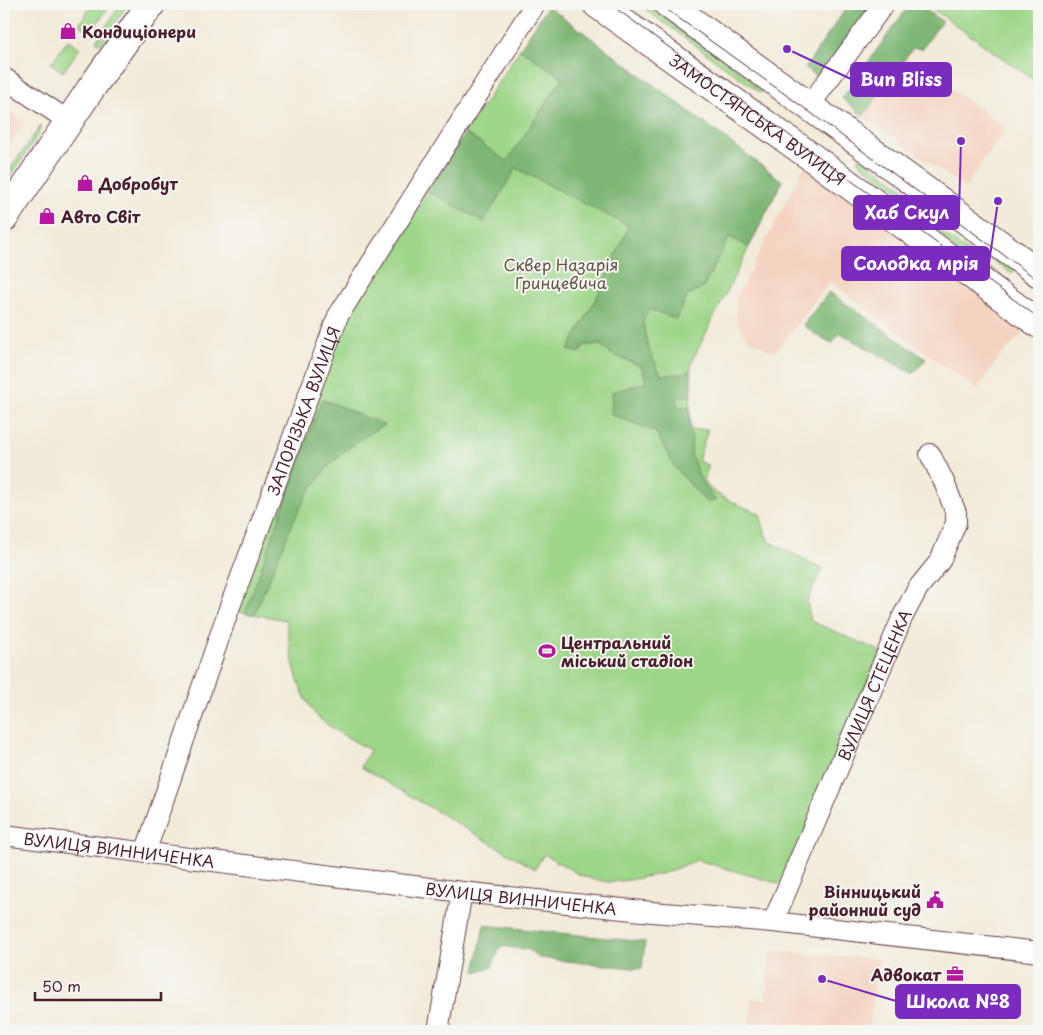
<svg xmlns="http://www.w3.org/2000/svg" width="1043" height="1035" viewBox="0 0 1043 1035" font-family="'Playpen Sans',sans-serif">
  <rect width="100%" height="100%" fill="#f6f6f2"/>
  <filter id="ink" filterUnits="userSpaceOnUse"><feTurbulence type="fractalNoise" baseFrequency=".02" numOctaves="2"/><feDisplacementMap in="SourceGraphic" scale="10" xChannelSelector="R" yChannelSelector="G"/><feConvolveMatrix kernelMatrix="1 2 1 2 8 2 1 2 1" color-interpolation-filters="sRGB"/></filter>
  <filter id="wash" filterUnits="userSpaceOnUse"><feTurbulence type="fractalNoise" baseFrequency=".0096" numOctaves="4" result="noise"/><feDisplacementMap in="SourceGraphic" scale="20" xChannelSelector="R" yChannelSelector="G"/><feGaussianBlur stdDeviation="1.12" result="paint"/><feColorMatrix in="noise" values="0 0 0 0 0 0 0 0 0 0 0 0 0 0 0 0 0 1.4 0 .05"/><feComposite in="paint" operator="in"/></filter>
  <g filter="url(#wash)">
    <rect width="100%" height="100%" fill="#f2ebd9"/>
    <path fill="#f4d3c0" d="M 906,57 L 1006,128 L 965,188 L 863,116 Z
      M 4,108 L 25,122 L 4,152 Z
      M 805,165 L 1027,328 L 999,358 L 977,390 L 830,282 L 776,351 L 769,350 L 747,338 L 736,320 L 736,298 Z
      M 770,951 L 879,959 L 868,1031 L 749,1031 L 752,998 L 766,1000 Z"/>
    <path fill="#9ed689" stroke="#747a5a" d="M 93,4 L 111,4 L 90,33 L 79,24 Z
      M 121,4 L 128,4 L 101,44 L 96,41 Z
      M 615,4 L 624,4 L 755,100 L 752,104 Z
      M 638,4 L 647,4 L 764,88 L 761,93 Z
      M 926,4 L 1034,4 L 1039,7 L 1039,84 Z
      M 548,6 L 782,181 L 691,363 L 690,430 L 708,429 L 698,461 L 709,466 L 703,481 C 716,498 741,505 760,514 L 766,536 L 771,543 L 822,568 L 807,602 L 811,621 L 882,652 L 783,885 L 697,860 L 664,873 L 629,880 L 611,882 L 595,880 L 580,875 L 544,854 L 535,869 L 361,767 L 370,750 C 354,741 336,732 321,720 C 297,699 290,650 286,620 L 236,611 L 344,319 Z
      M 68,40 L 80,48 L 63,72 L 51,63 Z
      M 41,125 L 38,135 L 4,186 L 4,179 L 7,173 Z
      M 860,157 L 1015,269 L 1012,274 L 857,161 Z
      M 852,168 L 1007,280 L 1004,285 L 849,172 Z"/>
    <path fill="#7eb775" stroke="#646b50" d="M 849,4 L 875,4 L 821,80 L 805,68 Z
      M 910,4 L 917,4 L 942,21 L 922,49 L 913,48 L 906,57 L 863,116 L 842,98 Z
      M 548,6 L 782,181 L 749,247 L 729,237 L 703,288 L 688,295 L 676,319 L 649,309 L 643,322 L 648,348 L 661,375 L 681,374 L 691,371 L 692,396 L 677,396 L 677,407 L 689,407 L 690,430 L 692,437 L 691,454 L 701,481 L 716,501 L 706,502 L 675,468 L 656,432 L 611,414 L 612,392 L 647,382 L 641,366 L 613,355 L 600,345 L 584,345 L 580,353 L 568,350 L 597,297 L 629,226 L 595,209 L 516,168 L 484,222 L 427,191 L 465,133 L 507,161 L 563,78 L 520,49 Z
      M 829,292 L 926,359 L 913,374 L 840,333 L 832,343 L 818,336 L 803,325 Z
      M 322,399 L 384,425 L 376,429 L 348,448 L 328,467 L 308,493 L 294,520 L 254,615 L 245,613 Z
      M 484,925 L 645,942 L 642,969 L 539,958 L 529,950 L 501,946 L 492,967 L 475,972 Z"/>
  </g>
  <g filter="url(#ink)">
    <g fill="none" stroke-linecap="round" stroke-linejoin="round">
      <g stroke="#633e45" stroke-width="22">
        <g id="minor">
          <path d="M 4,78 L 70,122"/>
          <path d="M 809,106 L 884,4"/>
          <path id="s1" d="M 4,835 L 462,892 L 652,912 L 773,922 L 1039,952"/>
          <path id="s2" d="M 145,853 L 229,609 L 338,316 L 535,4"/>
          <path id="s3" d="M 773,922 L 903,616 L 918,588 L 940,561 L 956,523 L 956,513 L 944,482 L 930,454"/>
          <path d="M 438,1031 L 462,892"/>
        </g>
      </g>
      <g stroke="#633e45" stroke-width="30">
        <g id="secondary">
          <path id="s4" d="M 597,4 L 810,156 L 1039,324"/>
          <path d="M 668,4 L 1039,273"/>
          <path d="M 4,218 L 92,87 L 151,4"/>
        </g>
      </g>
      <use href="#minor" stroke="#fff" stroke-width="20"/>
      <use href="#secondary" stroke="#fff" stroke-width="28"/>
      <path stroke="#4a1f2b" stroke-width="1" d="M 610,4 L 1039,318
        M 659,4 L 807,110 L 1039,281"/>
    </g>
  </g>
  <defs>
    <g id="shop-bare" transform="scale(1.35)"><path d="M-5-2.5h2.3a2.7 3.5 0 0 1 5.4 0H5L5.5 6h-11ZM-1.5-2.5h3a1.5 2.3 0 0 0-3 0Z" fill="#b5179e" stroke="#f6f6f2" stroke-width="2.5" paint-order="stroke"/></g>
    <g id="stadium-bare" transform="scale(1.35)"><path d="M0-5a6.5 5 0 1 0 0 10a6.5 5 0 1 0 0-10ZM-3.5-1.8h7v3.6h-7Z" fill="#b5179e" stroke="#f6f6f2" stroke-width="2.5" paint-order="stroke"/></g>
    <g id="civic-bare" transform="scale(1.35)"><path d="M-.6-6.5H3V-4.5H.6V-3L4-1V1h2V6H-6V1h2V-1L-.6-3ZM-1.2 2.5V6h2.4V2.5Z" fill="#b5179e" stroke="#f6f6f2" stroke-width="2.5" paint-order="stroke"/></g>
    <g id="office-bare" transform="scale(1.35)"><path d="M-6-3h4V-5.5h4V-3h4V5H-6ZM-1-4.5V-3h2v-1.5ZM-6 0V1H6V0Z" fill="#b5179e" stroke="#f6f6f2" stroke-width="2.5" paint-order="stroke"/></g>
  </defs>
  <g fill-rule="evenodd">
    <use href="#shop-bare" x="68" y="31"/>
    <use href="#shop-bare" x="85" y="183"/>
    <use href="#shop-bare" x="47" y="216"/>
    <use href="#stadium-bare" x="547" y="651"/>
    <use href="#civic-bare" x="935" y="900"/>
    <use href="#office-bare" x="955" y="974"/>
  </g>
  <g text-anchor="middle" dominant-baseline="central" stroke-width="4" stroke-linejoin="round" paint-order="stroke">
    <g font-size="16" font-weight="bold" fill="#4a1f2b" stroke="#f6f6f2" text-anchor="start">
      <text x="82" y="31">Кондиціонери</text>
      <text x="99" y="183">Добробут</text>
      <text x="61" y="216">Авто Світ</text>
      <text x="561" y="642">Центральний<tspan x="561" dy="18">міський стадіон</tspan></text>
      <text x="921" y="891" text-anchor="end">Вінницький<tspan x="921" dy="18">районний суд</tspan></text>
      <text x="941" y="974" text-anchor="end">Адвокат</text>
    </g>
    <g font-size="16" fill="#4a1f2b" stroke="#f6f6f2">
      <text stroke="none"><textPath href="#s4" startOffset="198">ЗАМОСТЯНСЬКА ВУЛИЦЯ</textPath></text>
      <text stroke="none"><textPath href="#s2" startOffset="470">ЗАПОРІЗЬКА ВУЛИЦЯ</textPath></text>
      <text stroke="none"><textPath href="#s3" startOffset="258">ВУЛИЦЯ СТЕЦЕНКА</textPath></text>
      <text stroke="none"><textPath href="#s1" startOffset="116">ВУЛИЦЯ ВИННИЧЕНКА</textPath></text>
      <text stroke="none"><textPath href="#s1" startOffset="521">ВУЛИЦЯ ВИННИЧЕНКА</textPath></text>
    </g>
    <g font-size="16" fill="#635647" stroke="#f6f6f2">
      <text x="561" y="264">Сквер Назарія<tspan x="561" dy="18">Гринцевича</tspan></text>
    </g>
  </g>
  <path fill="none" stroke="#7b2cbf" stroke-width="2" d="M787 49L851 79M961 141L959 213M998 201L989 263M822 979L896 1001"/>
  <g fill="#7b2cbf" stroke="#f6f6f2" stroke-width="2">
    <circle cx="787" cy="49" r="5"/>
    <circle cx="961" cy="141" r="5"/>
    <circle cx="998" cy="201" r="5"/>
    <circle cx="822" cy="979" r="5"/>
  </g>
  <g fill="#7b2cbf" stroke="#7b2cbf" stroke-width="2">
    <rect x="851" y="63" width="100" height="33" rx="5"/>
    <rect x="854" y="196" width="105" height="33" rx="5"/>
    <rect x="842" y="247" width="147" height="33" rx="5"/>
    <rect x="896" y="985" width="124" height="33" rx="5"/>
  </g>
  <g font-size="18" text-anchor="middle" font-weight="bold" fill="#fff">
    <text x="901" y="86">Bun Bliss</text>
    <text x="907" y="219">Хаб Скул</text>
    <text x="916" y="270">Солодка мрія</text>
    <text x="958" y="1008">Школа №8</text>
  </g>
  <rect width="1043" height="1035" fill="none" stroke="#f6f6f2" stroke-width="20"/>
  <path d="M35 992v8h126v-8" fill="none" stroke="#4a1f2b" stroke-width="2.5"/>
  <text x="42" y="992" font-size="15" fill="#4a1f2b" stroke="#f6f6f2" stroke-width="4" paint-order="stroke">50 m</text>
</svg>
